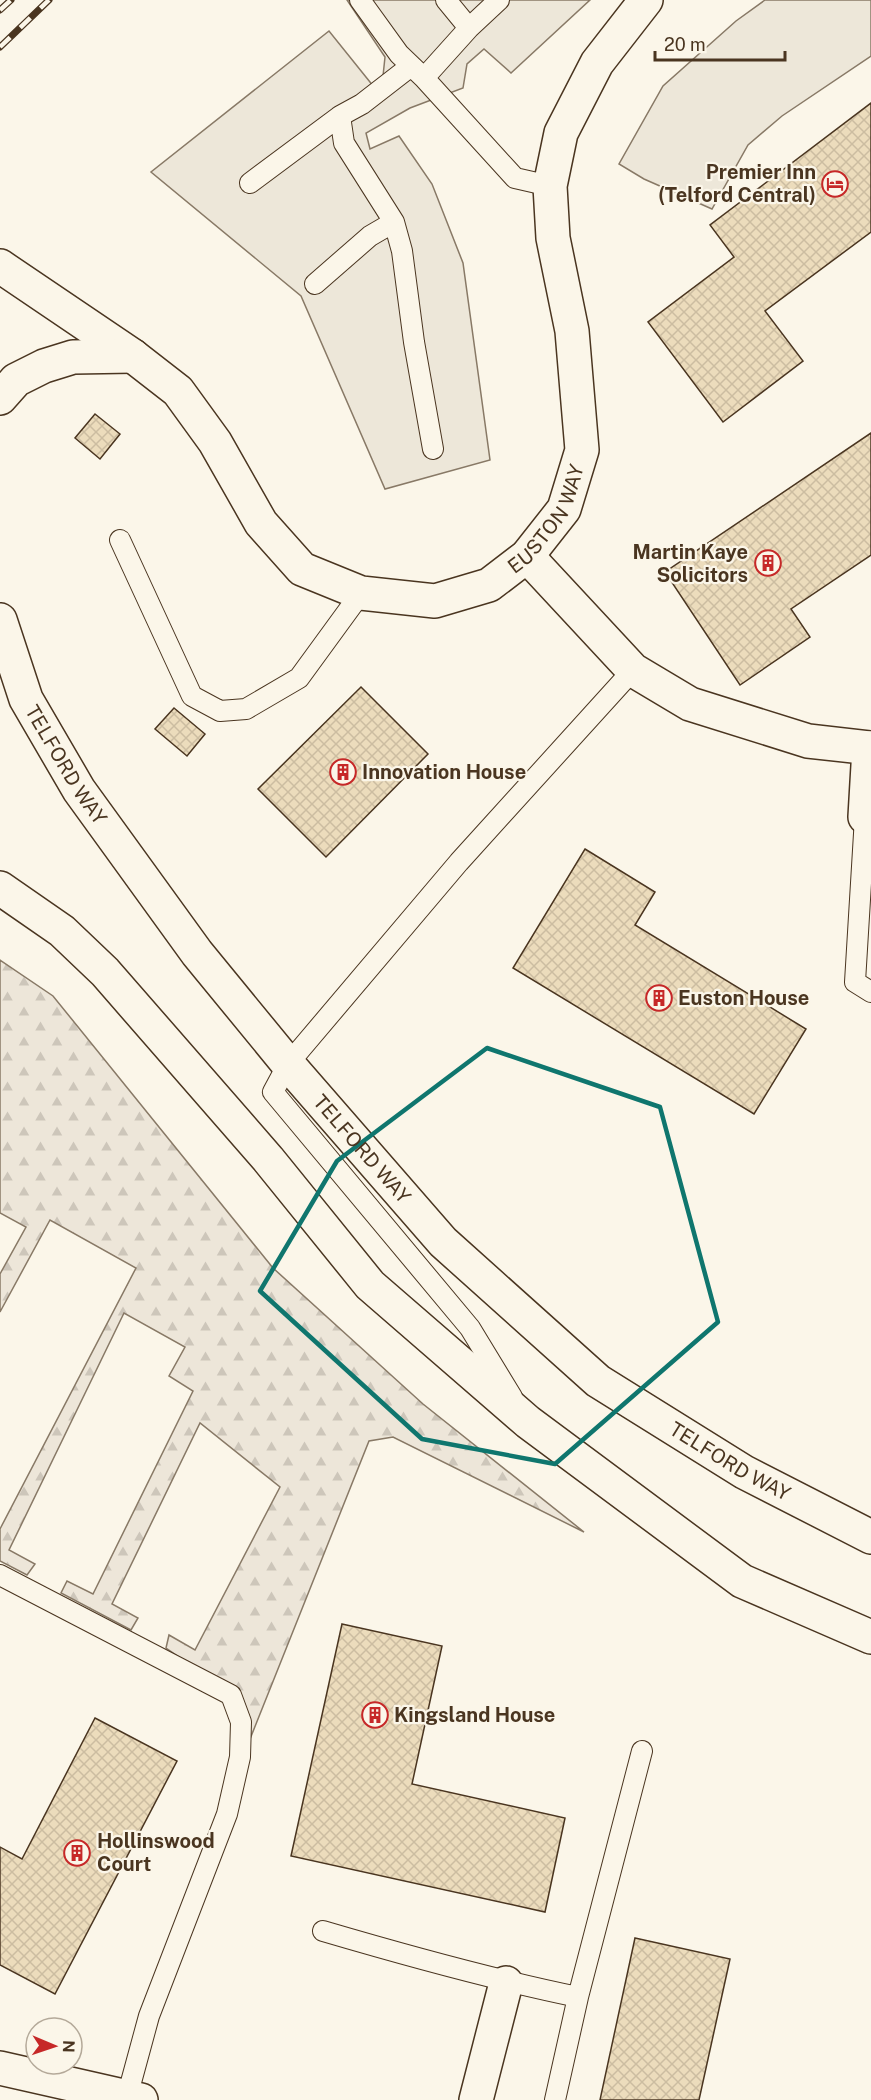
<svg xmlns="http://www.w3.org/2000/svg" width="871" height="2100" viewBox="0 0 871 2100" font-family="'Public Sans',sans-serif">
  <defs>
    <pattern id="forest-firs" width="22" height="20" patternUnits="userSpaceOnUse" patternTransform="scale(1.5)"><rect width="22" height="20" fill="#ede6d9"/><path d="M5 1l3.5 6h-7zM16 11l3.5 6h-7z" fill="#cdc6ba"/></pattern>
    <pattern id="building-cross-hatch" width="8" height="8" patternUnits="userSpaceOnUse" patternTransform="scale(1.5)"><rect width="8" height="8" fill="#ecdcbc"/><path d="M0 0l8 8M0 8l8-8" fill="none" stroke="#ccbda1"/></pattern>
  </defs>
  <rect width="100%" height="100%" fill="#fbf6e9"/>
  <path fill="url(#forest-firs)" stroke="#887966" stroke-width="1.5" d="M 0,960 L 53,996 L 273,1268 L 423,1404 L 584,1532 L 393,1437 L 369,1441 L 250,1739 L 234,1740 L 229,1706 L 212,1680 L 166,1648 L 169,1635 L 195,1650 L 280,1487 L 200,1423 L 112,1604 L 138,1618 L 131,1630 L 61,1593 L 67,1581 L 93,1594 L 193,1391 L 169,1376 L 185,1347 L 124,1313 L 9,1550 L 35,1564 L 27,1575 L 0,1561 L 0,1529 L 136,1268 L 50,1220 L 0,1312 L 0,1274 L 26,1227 L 0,1213 Z"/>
  <path fill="#ede7d9" stroke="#887966" stroke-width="1.5" d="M 347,0 L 590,0 L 511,73 L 484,49 L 467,64 L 463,88 L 410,108 L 366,133 L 370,149 L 399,136 L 432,184 L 463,263 L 490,460 L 385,489 L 301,296 L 151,172 L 329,31 L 374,87 L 383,76 L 385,57 Z
    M 765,0 L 871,0 L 871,56 L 782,116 L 748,145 L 712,209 L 644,179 L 619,164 L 663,86 L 736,21 Z"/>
  <path fill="url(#building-cross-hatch)" stroke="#4a3520" stroke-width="1.5" d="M 871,103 L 871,232 L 765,311 L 803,361 L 723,422 L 648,322 L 734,257 L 710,225 Z
    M 95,414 L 120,434 L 100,459 L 75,438 Z
    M 871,433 L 871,555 L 791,609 L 810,637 L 740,685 L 665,572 Z
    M 361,687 L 428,754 L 326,857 L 258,789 Z
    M 174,708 L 205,734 L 187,756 L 155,729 Z
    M 585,849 L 655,892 L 635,925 L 806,1029 L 754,1114 L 513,968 Z
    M 342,1624 L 442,1646 L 412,1784 L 565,1818 L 545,1912 L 291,1856 Z
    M 95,1718 L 177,1761 L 55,1994 L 0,1965 L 0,1847 L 22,1859 Z
    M 635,1938 L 730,1959 L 699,2100 L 600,2100 Z"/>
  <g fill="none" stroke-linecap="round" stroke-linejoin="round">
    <g stroke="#4a3520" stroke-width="22">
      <path id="lane" d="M 360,0 L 399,54 L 424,78 L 515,178 L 550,186
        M 446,0 L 469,28
        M 411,66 L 362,104 L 340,116 L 344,143 L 394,222 L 402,251 L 414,342 L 433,449
        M 424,78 L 469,28 L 499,0
        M 250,183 L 340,116
        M 315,284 L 370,236 L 394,222
        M 120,540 L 192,696 L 220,711 L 246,709 L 299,678 L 361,593
        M 865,817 L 855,982 L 871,992
        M 512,1397 L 470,1328 L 273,1092 L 288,1064 L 459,862 L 633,670
        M 0,1575 L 231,1695 L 241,1722 L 240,1757 L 227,1814 L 149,2016 L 127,2097
        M 323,1931 C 408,1956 490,1979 578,1997 L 642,1751
        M 555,2100 L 578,1997"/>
    </g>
    <g stroke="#4a3520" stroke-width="36">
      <g id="street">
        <path id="s1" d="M 0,266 L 133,356 L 178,391 L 215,442 L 261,523 L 302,569 L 361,593 L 435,601 L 489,585 L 527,556 L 564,509 L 582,450 L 572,331 L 553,238 L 550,186 L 561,133 L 597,63 L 646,0"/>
        <path d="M 0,398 L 16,380 L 44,366 L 73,357 L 133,356"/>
        <path d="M 527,556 L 633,670 L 690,704 L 808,741 L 871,748"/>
        <path d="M 865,817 L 869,748"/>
        <path d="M 0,2068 L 141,2100"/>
        <path d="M 476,2100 L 506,1983"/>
      </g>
    </g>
    <g stroke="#4a3520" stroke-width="36">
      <g id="primary">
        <path id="s2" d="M 0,620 L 26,699 L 79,790 L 197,953 L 288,1064 L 443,1242 L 598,1381 L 744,1472 L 871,1537"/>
        <path d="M 0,888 L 62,931 L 105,972 L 268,1159 L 370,1285 L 528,1422 L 742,1581 L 871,1637"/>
      </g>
    </g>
    <use href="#lane" stroke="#fbf6e9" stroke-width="20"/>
    <use href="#street" stroke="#fbf6e9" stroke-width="33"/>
    <use href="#primary" stroke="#fbf6e9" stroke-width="33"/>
    <g stroke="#4a3520" stroke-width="7">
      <path id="rail" d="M 0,10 L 11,0
        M 0,47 L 49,0"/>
    </g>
    <use href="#rail" stroke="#fbf6e9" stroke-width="4.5" stroke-dasharray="14" stroke-linecap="butt"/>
  </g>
  <path fill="none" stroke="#0f766e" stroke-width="4.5" stroke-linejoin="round" d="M 487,1048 L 660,1107 L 718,1322 L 555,1464 L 422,1439 L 260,1291 L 337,1161 Z"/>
  <defs>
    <g id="hotel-ring" transform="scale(1.35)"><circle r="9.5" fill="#fbf6e9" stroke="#c62828" stroke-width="1.5"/><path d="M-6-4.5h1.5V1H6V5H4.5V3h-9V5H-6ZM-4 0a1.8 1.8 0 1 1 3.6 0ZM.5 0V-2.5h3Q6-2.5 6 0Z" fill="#c62828"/></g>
    <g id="building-ring" transform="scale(1.35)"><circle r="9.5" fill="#fbf6e9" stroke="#c62828" stroke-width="1.5"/><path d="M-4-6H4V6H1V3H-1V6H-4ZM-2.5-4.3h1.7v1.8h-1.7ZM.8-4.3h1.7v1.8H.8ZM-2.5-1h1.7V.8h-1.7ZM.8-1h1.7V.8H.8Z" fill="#c62828"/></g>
  </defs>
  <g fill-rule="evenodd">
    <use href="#hotel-ring" x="835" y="184"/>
    <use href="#building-ring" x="768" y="563"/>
    <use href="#building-ring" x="343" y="772"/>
    <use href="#building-ring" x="659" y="998"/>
    <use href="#building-ring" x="375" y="1715"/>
    <use href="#building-ring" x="77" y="1853"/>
  </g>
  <g text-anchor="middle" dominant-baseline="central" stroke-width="4.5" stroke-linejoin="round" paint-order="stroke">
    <g font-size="20" font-weight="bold" fill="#4a3520" stroke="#fbf6e9" text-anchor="start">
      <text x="816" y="172" text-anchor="end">Premier Inn<tspan x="816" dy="23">(Telford Central)</tspan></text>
      <text x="748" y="552" text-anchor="end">Martin Kaye<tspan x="748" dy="23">Solicitors</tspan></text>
      <text x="362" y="772">Innovation House</text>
      <text x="678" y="998">Euston House</text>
      <text x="394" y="1715">Kingsland House</text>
      <text x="97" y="1841">Hollinswood<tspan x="97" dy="23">Court</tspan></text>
    </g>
    <g font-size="20" fill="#4a3520" stroke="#fbf6e9">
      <text stroke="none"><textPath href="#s1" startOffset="720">EUSTON WAY</textPath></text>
      <text stroke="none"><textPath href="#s2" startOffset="160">TELFORD WAY</textPath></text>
      <text stroke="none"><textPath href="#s2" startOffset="646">TELFORD WAY</textPath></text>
      <text stroke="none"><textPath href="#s2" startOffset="1132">TELFORD WAY</textPath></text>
    </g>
  </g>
  <g transform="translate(54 2046) rotate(92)"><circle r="28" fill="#fbf6e9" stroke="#b4a999" stroke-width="1.5"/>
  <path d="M0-4.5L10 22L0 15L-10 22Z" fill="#c62828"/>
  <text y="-9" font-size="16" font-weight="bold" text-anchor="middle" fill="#4a3520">N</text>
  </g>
  <path d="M655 51v9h130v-9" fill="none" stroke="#4a3520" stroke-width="3"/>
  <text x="664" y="51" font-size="18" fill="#4a3520" stroke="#fbf6e9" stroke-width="4.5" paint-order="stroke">20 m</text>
</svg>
